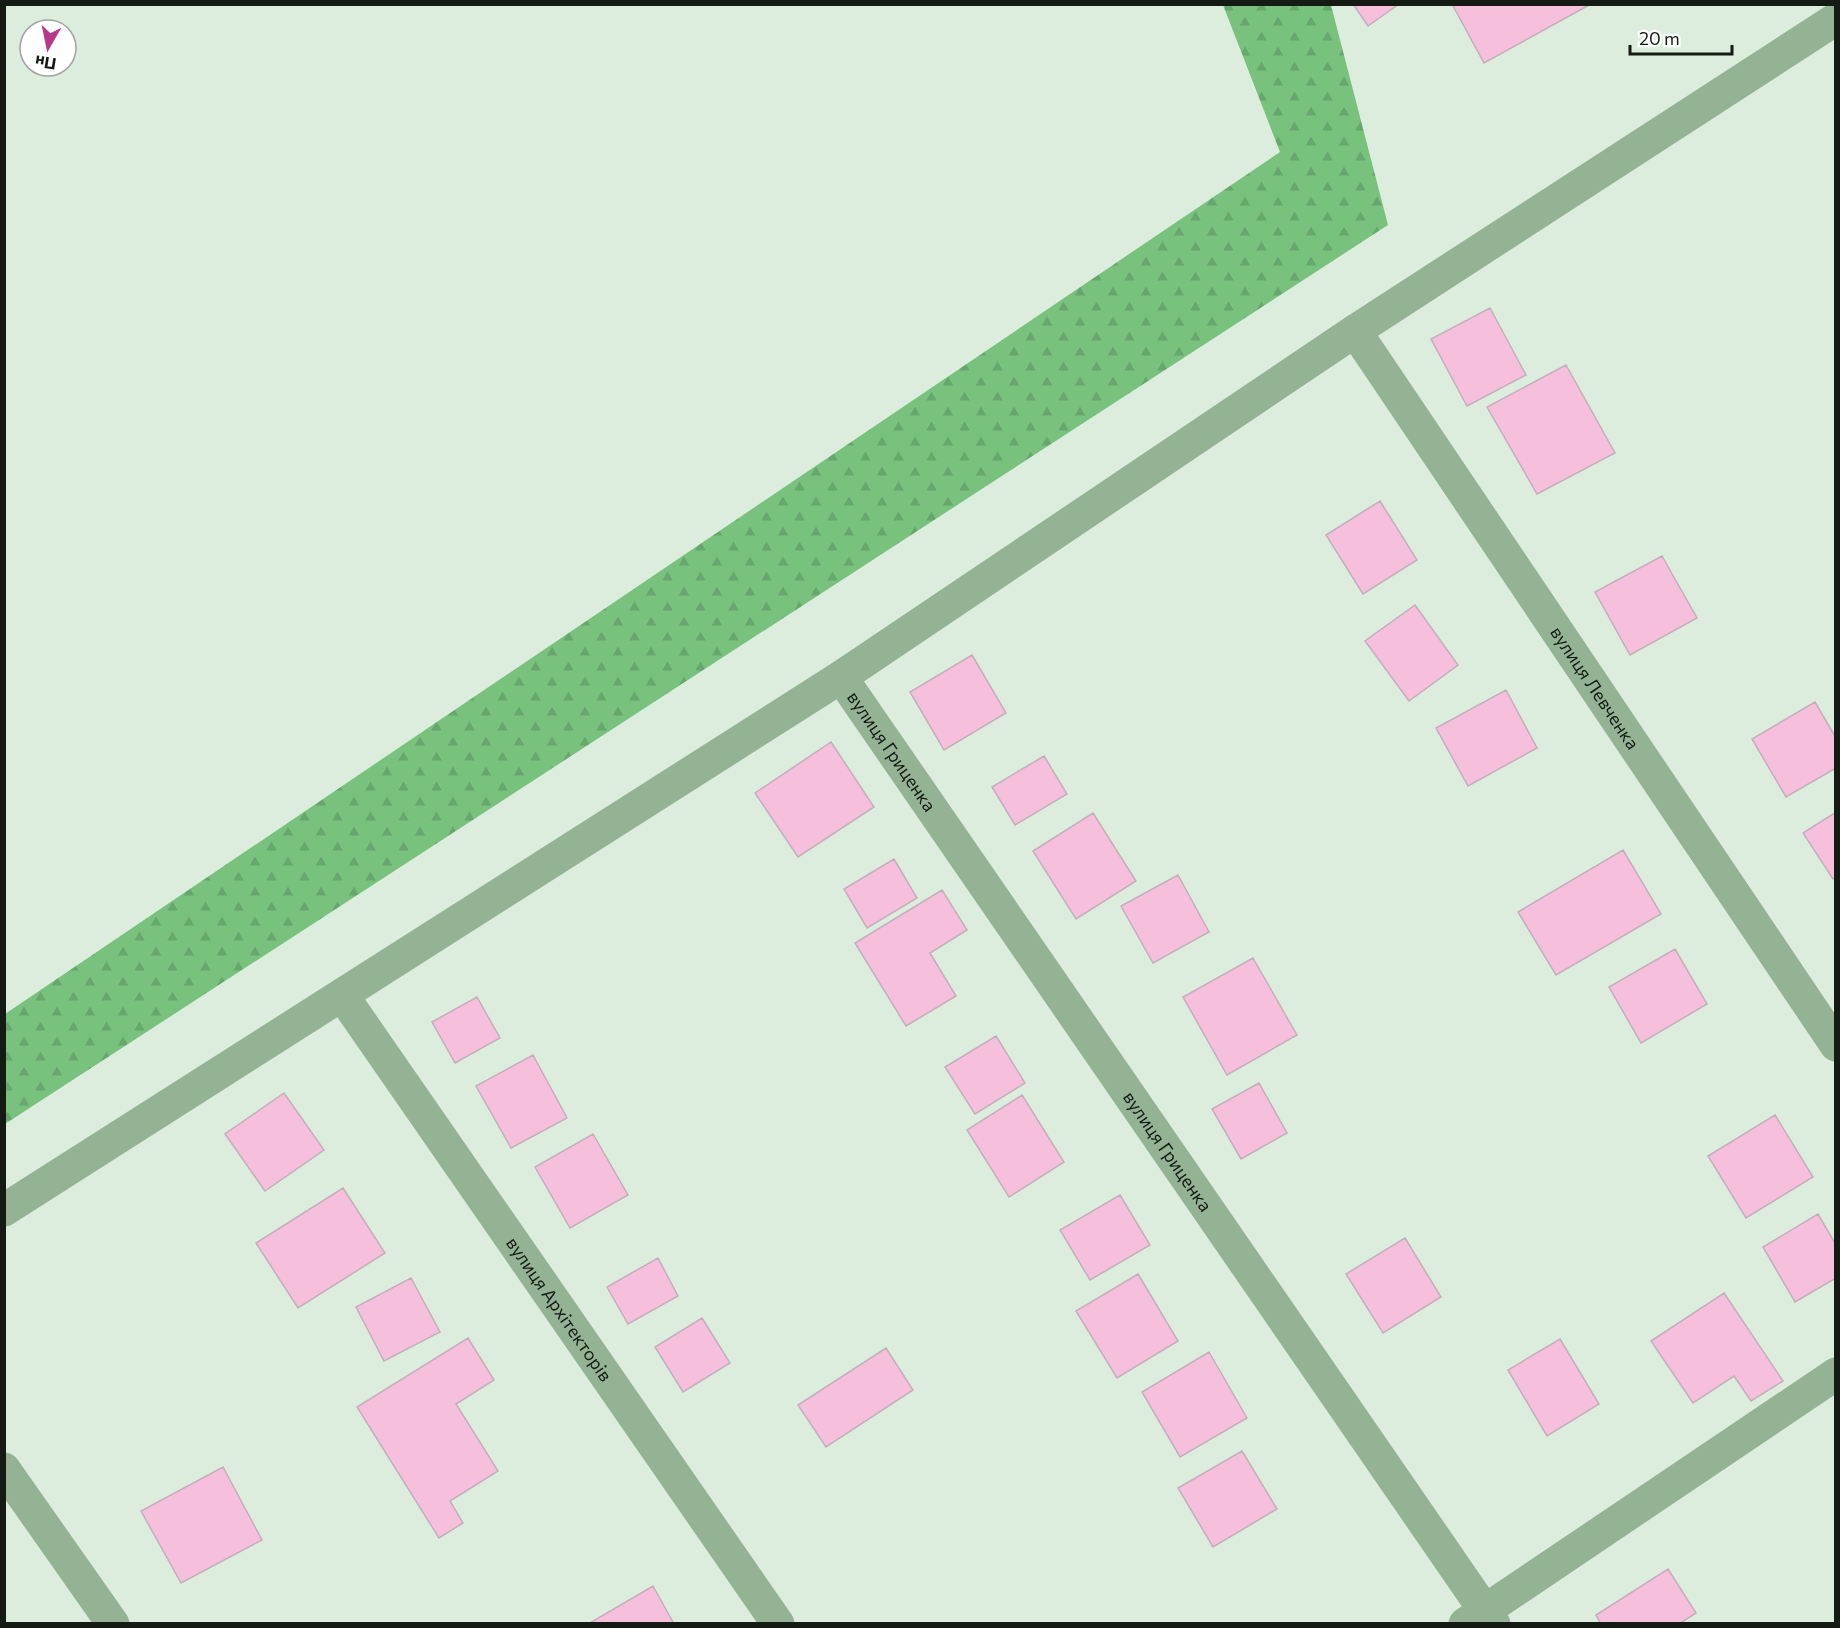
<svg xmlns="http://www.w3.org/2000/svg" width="1840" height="1628" viewBox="0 0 1840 1628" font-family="Commissioner,sans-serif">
  <defs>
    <pattern id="forest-firs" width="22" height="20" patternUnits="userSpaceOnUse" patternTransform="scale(1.5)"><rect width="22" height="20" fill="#78c27e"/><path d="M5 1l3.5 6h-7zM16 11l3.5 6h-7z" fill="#67a66c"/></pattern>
  </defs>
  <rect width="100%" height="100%" fill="#dceddd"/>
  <path fill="url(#forest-firs)" d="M 1223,5 L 1331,5 L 1388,225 L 5,1124 L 5,1014 L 1280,152 Z"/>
  <path fill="#f6bfdc" stroke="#c3afb9" stroke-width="1.5" d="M 1353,4 L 1399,4 L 1368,26 Z
    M 1452,4 L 1591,4 L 1484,63 Z
    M 1490,308 L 1526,375 L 1467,406 L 1431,339 Z
    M 1566,365 L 1615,453 L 1537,494 L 1487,407 Z
    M 1380,501 L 1417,560 L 1363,594 L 1326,535 Z
    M 1662,556 L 1697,618 L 1630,655 L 1595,592 Z
    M 1415,605 L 1458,665 L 1409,701 L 1365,641 Z
    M 972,655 L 1006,713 L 944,750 L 910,692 Z
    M 1506,690 L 1537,748 L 1468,786 L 1436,728 Z
    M 1815,702 L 1836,738 L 1836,768 L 1786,797 L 1752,739 Z
    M 831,742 L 874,807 L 798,857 L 755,793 Z
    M 1044,756 L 1067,794 L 1015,825 L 992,787 Z
    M 1836,812 L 1836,877 L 1833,879 L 1803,833 Z
    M 1093,813 L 1136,881 L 1076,919 L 1033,851 Z
    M 1623,850 L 1661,914 L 1556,975 L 1518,912 Z
    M 894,859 L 917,898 L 867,928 L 844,889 Z
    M 1178,875 L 1209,932 L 1153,963 L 1121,906 Z
    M 942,890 L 967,930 L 930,953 L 956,996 L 906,1026 L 855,943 Z
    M 1675,949 L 1707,1004 L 1641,1043 L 1609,987 Z
    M 1253,958 L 1297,1035 L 1227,1075 L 1183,997 Z
    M 477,997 L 500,1038 L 455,1063 L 432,1022 Z
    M 996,1036 L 1025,1083 L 975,1114 L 945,1067 Z
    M 533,1055 L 567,1118 L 511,1148 L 476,1086 Z
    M 1259,1083 L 1287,1133 L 1241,1159 L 1212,1109 Z
    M 284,1093 L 324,1150 L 265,1191 L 225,1134 Z
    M 1022,1095 L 1064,1162 L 1009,1197 L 967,1130 Z
    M 1775,1115 L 1813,1177 L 1746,1218 L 1708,1156 Z
    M 593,1134 L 628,1195 L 570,1228 L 535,1167 Z
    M 343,1188 L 385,1253 L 298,1308 L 256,1243 Z
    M 1120,1195 L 1150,1245 L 1090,1280 L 1060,1230 Z
    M 1818,1214 L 1836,1245 L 1836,1278 L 1795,1302 L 1763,1247 Z
    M 1405,1238 L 1441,1297 L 1383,1333 L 1346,1274 Z
    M 658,1258 L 678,1296 L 628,1324 L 607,1287 Z
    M 1138,1274 L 1178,1341 L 1117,1378 L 1076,1311 Z
    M 411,1278 L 440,1332 L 384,1361 L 356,1307 Z
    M 1724,1293 L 1783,1381 L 1751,1401 L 1734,1376 L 1693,1403 L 1651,1341 Z
    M 702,1318 L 730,1363 L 683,1392 L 655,1347 Z
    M 468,1338 L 494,1380 L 456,1404 L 498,1471 L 450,1501 L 463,1523 L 439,1538 L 357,1407 Z
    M 1560,1339 L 1599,1404 L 1547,1436 L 1508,1370 Z
    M 886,1348 L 913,1390 L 826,1447 L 798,1405 Z
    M 1209,1352 L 1247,1418 L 1180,1457 L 1142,1392 Z
    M 1242,1451 L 1277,1509 L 1213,1547 L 1178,1488 Z
    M 223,1467 L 262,1540 L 181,1583 L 141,1511 Z
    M 1668,1569 L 1696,1613 L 1679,1624 L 1601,1624 L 1596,1615 Z
    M 653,1586 L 674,1624 L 588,1624 Z"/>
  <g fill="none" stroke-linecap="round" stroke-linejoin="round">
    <g stroke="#94b395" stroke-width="33">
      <path id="s1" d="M 1355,331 L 1836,1045"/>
      <path id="s2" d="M 841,677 L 1494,1624"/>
      <path id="s3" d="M 342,995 L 778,1624"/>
      <path d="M 4,1210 L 841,677 L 1355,331 L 1836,19"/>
      <path d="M 4,1469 L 113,1624"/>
      <path d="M 1465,1624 L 1836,1374"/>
    </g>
  </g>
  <g text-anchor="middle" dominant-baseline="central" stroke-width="4.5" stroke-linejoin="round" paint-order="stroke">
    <g font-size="18" fill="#141a14" stroke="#fff">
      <text stroke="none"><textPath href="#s1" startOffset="430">вулиця Левченка</textPath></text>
      <text stroke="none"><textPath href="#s2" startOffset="90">вулиця Гриценка</textPath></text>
      <text stroke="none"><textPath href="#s2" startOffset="576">вулиця Гриценка</textPath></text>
      <text stroke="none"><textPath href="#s3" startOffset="382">вулиця Архітекторів</textPath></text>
    </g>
  </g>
  <rect width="1840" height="1628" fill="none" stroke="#141a14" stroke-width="12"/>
  <g transform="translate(48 48) rotate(189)"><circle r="28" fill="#ffffff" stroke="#a1a3a1" stroke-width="1.5"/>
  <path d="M0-4.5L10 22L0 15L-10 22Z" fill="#b63887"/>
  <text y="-9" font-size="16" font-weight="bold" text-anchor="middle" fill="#141a14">Пн</text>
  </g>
  <path d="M1630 45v9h102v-9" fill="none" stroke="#141a14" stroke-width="3"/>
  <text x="1639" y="45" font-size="18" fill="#141a14" stroke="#ffffff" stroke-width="4.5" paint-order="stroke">20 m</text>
</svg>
